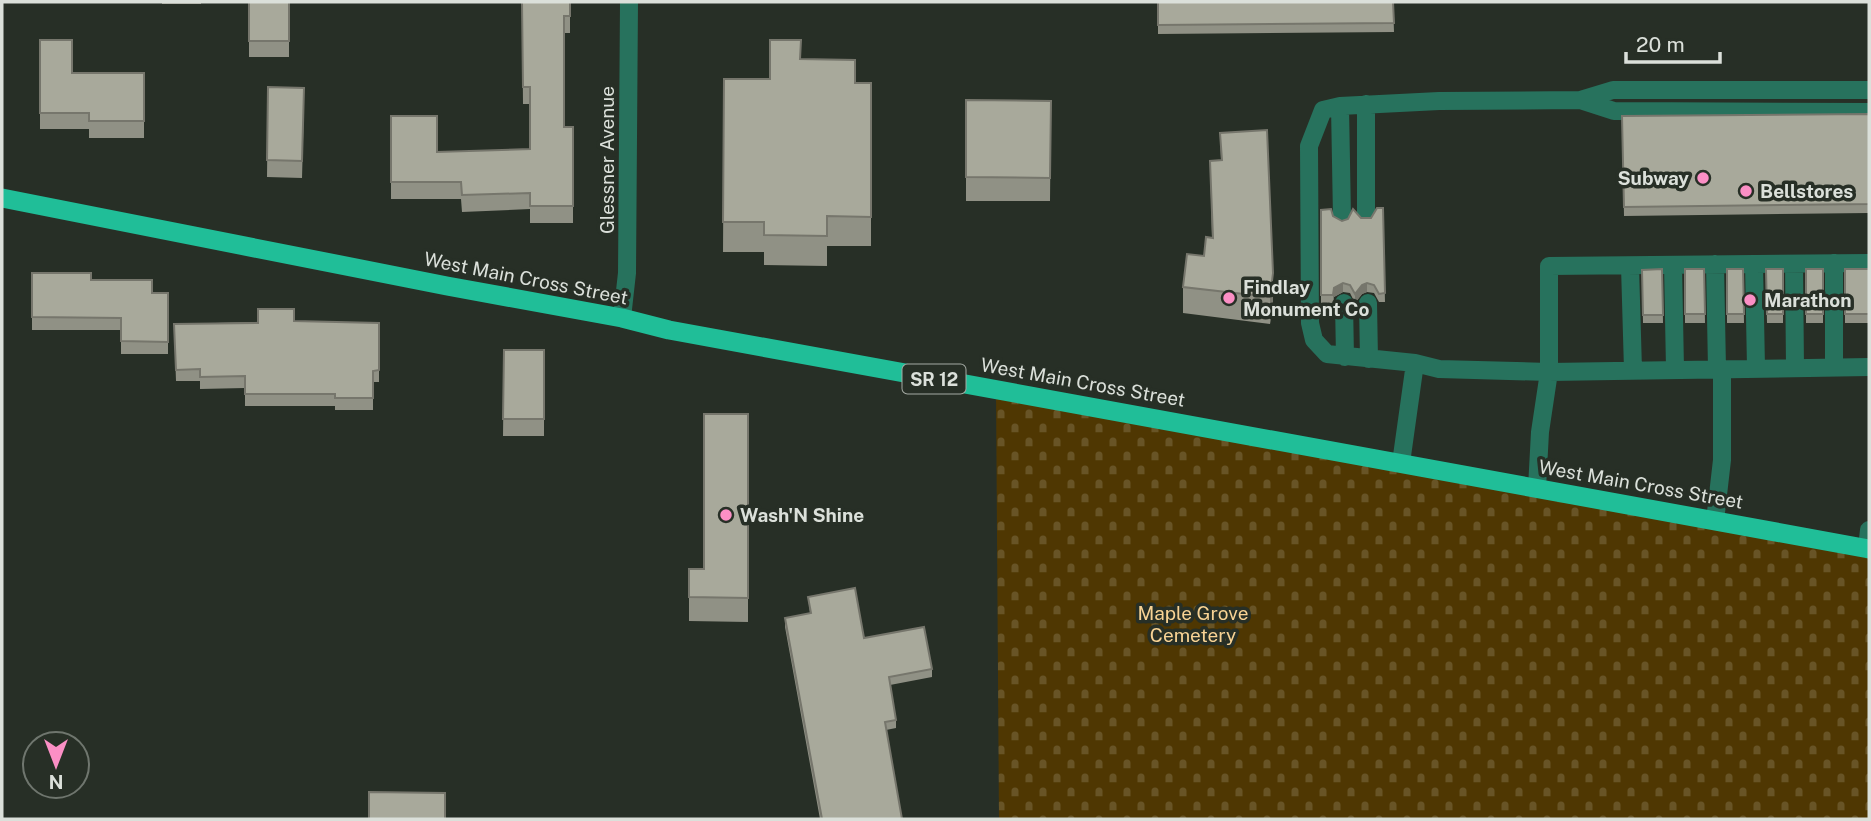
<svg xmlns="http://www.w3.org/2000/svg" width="1871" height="821" viewBox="0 0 1871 821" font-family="'Public Sans',sans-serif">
  <defs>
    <pattern id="cemetery-stones" width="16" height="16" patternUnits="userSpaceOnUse" patternTransform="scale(1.75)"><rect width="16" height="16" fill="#4f3702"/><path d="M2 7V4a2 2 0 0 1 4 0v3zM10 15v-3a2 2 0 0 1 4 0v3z" fill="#685426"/></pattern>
  </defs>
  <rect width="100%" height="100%" fill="#272f26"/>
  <path fill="url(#cemetery-stones)" d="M 996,389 L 1869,550 L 1869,819 L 999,819 Z"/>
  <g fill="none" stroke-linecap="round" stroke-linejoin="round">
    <path stroke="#27725d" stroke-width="18" d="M 1869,90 L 1613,90 L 1580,100 L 1439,101 L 1340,106 L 1323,110 L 1309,146 L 1310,323 L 1314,340 L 1327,354 L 1415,363 L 1439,369 L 1549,372 L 1869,367
      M 1580,100 L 1614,111 L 1869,112
      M 1366,104 L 1366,217
      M 1340,106 L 1342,218
      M 1834,263 L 1834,367
      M 1715,264 L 1717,369
      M 1754,264 L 1756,368
      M 1794,264 L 1795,368
      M 1673,265 L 1675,369
      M 1630,266 L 1633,370
      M 1344,303 L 1345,357
      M 1368,303 L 1369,359
      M 1401,463 L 1415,363
      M 1537,488 L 1540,432 L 1549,372 L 1549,266 L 1869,263
      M 1715,521 L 1722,460 L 1722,369"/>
    <path stroke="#27725d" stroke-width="18" d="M 1867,548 L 1869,530"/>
    <path stroke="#27725d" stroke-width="18" d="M 622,318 L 627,273 L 629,2"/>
    <path stroke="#20be98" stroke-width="19" d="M 2,198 L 447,286 L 622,318 L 669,330 L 1869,549"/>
  </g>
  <path fill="#909185" d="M 162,2 L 201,2 L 201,4 L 162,4 Z
    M 249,2 L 289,2 L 289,57 L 249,57 Z
    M 522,2 L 570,2 L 570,33 L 564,33 L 564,127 L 573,127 L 573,223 L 530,223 L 530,209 L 462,212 L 461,199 L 391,199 L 391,116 L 437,152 L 530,149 L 530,104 L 523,104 Z
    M 1158,2 L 1393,2 L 1394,32 L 1158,34 Z
    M 40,40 L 72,73 L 144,73 L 144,138 L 89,138 L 89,129 L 40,129 Z
    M 801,59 L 855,83 L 871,83 L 871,246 L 827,246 L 827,266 L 764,265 L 764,252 L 723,252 L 724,79 L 770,79 Z
    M 268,87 L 304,105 L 302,178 L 267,177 Z
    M 966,100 L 1051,101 L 1050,201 L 966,201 Z
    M 1869,114 L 1869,213 L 1624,216 L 1622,116 Z
    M 1220,133 L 1273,300 L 1270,324 L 1183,313 L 1183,287 L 1204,256 L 1212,238 L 1210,161 L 1221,160 Z
    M 1383,208 L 1385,302 L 1379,302 L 1374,293 L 1367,292 L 1362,294 L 1355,303 L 1350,293 L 1343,292 L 1334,297 L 1333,303 L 1321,304 L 1321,210 L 1342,221 L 1371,218 Z
    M 1662,269 L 1663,323 L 1643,323 L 1642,270 Z
    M 1685,269 L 1704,269 L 1705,323 L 1685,323 Z
    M 1727,269 L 1743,269 L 1744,323 L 1727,323 Z
    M 1766,269 L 1783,269 L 1783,323 L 1767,323 Z
    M 1806,269 L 1823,269 L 1823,323 L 1806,323 Z
    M 1845,269 L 1869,269 L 1869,323 L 1845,323 Z
    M 32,273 L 91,280 L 152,293 L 168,293 L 168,354 L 121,354 L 121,330 L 32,330 Z
    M 294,321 L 379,323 L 379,382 L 373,382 L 373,410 L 335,410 L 335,406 L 245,406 L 245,388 L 200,389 L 200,381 L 176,381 L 174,324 Z
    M 504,350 L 544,350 L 544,436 L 503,436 Z
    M 748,414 L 748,622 L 689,621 L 689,569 L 704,569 Z
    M 808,597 L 864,638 L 932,669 L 932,677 L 890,685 L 896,720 L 896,728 L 886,730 L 902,819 L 820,819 L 785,627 L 785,618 L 810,613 Z"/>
  <path fill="#76766c" d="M 1273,273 L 1273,300 L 1270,324 L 1270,297 Z
    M 1343,283 L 1343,292 L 1334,297 L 1333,303 L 1333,295 L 1334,288 Z
    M 1367,283 L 1367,292 L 1362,294 L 1355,303 L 1355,294 L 1362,285 Z"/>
  <path fill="#a8a99b" stroke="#76766c" stroke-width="2" d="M 249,2 L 289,2 L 289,41 L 249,41 Z
    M 522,2 L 570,2 L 570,16 L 564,16 L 564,127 L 573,127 L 573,206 L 530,206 L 530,193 L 462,195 L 461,182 L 391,182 L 391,116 L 437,116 L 437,152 L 530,149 L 530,87 L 523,87 Z
    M 1158,2 L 1393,2 L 1394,23 L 1158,25 Z
    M 40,40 L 72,40 L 72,73 L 144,73 L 144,121 L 89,121 L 89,113 L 40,113 Z
    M 770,40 L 801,40 L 800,59 L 855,60 L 855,83 L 871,83 L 871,217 L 827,216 L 827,236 L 764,235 L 764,222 L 723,222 L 724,79 L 770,79 Z
    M 268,87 L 304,88 L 302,161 L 267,160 Z
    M 966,100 L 1051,101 L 1050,178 L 966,177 Z
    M 1869,114 L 1869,204 L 1624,207 L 1622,116 Z
    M 1267,130 L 1273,273 L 1270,297 L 1183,287 L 1187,254 L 1204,256 L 1206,237 L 1213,238 L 1210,161 L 1222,160 L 1220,133 Z
    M 1377,208 L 1383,208 L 1385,293 L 1379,294 L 1374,285 L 1367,283 L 1362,285 L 1355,294 L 1350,285 L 1343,283 L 1334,288 L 1333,295 L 1321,295 L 1321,210 L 1331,209 L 1333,216 L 1342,221 L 1348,219 L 1353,209 L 1361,218 L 1371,218 Z
    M 1662,269 L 1663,315 L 1643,315 L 1642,270 Z
    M 1685,269 L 1704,269 L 1705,314 L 1685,314 Z
    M 1727,269 L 1743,269 L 1744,314 L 1727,314 Z
    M 1766,269 L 1783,269 L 1783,314 L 1767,314 Z
    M 1806,269 L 1823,269 L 1823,314 L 1806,314 Z
    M 1845,269 L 1869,269 L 1869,314 L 1845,314 Z
    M 32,273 L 91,273 L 91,280 L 152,280 L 152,293 L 168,293 L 168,342 L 121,341 L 121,318 L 32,317 Z
    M 258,309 L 294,309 L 294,321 L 379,323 L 379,370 L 373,371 L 373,398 L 335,398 L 335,394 L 245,394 L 245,376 L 200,377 L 200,369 L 176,370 L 174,324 L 258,323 Z
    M 504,350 L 544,350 L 544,419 L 503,419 Z
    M 704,414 L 748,414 L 748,598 L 689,597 L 689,569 L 704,569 Z
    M 855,588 L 864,638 L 924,627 L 932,669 L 889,677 L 896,720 L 885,722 L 902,819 L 822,819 L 785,618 L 811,613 L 808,597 Z
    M 369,792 L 445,793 L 445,819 L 369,819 Z"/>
  <g fill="#fb8fc5" stroke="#272f26" stroke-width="2.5">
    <circle cx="1703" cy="178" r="7"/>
    <circle cx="1746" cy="191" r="7"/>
    <circle cx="1229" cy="298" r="7"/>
    <circle cx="1750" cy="300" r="7"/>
    <circle cx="726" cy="515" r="7"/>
  </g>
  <g text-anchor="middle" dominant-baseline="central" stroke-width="7" stroke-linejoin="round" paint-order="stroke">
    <rect fill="#272f26" stroke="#a5aba4" stroke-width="2" x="902.5" y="364.5" width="63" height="29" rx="5"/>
    <g font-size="18" font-weight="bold" fill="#dbe0da">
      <text x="934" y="379">SR 12</text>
    </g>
    <g font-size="19" fill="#dbe0da" stroke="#272f26">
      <text transform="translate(607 160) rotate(-90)">Glessner Avenue</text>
      <text transform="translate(526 278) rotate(11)">West Main Cross Street</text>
      <text transform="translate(1083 382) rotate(10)">West Main Cross Street</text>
      <text transform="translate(1641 484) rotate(10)">West Main Cross Street</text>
    </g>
    <g font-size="19" font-weight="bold" fill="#dbe0da" stroke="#272f26" text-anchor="start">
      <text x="1689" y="178" text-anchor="end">Subway</text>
      <text x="1760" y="191">Bellstores</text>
      <text x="1243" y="287">Findlay<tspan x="1243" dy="22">Monument Co</tspan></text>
      <text x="1764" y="300">Marathon</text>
      <text x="740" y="515">Wash'N Shine</text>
    </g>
    <g font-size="19" fill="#f8d394" stroke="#272f26">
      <text x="1193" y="613">Maple Grove<tspan x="1193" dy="22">Cemetery</tspan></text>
    </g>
  </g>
  <rect width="1871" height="821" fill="none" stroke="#dbe0da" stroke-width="7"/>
  <g transform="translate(56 765) rotate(180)"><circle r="33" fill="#272f26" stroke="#6f766e" stroke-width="2"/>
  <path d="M0-5L12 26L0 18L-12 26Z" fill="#fb8fc5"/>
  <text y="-10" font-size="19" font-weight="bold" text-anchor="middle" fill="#dbe0da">N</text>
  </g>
  <path d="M1626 52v10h94v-10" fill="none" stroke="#dbe0da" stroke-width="3.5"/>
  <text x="1636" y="52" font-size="21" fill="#dbe0da" stroke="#272f26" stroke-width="5" paint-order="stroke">20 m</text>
</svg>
